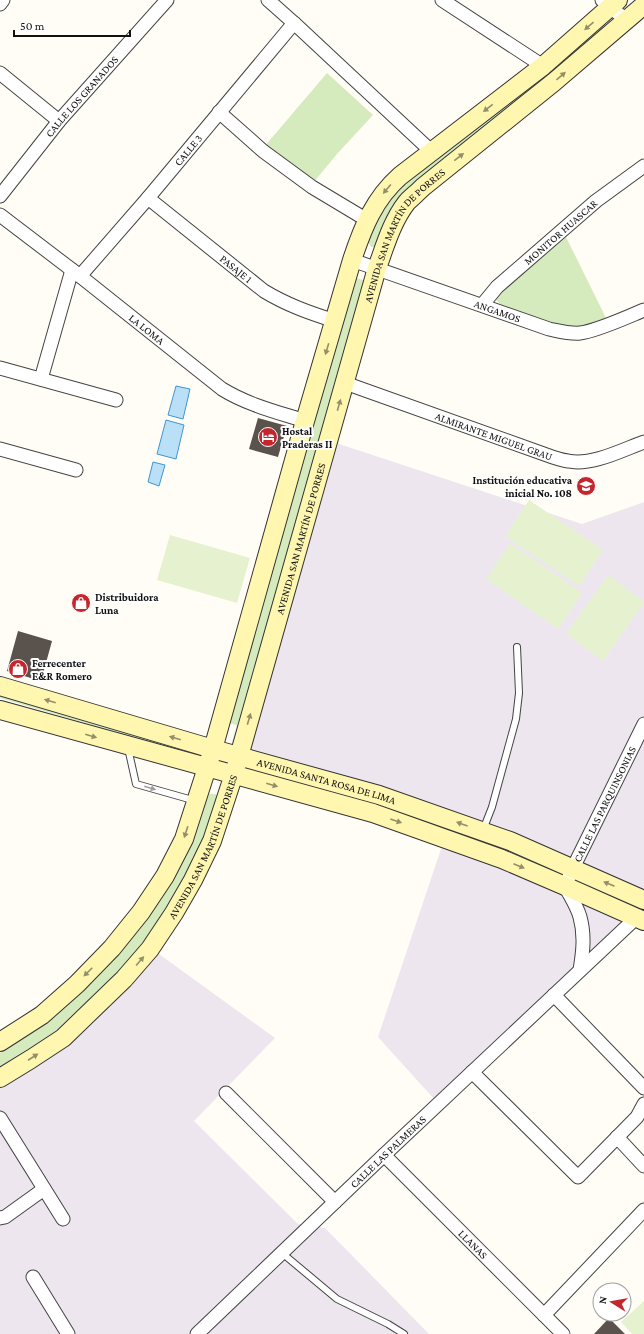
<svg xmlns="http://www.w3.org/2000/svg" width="644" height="1334" viewBox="0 0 644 1334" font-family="'Crimson Pro',serif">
  <rect width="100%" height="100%" fill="#fffdf5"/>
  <path fill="#eee6ef" d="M 318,437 L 582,524 L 644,502 L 644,910 L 639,908 L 435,1100 L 378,1037 L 448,828 L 390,806 L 226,763 Z
    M 141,941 L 275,1038 L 194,1121 L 298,1224 L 325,1228 L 429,1334 L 0,1334 L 0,1059 Z"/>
  <path fill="#d5ebbd" d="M 605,24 L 609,25 L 610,28 L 412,187 L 377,247 L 371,247 L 368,242 L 379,214 L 387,201 L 401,187 Z
    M 327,73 L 373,115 L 337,154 L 313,183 L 264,147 Z
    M 566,237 L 606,318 C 598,320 590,324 582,326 C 555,331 525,314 500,304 L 496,300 L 498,293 Z
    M 356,278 L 366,281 L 244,727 L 229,723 L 326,379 Z
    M 0,692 L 186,745 L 185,752 L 0,698 Z
    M 209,794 L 215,794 L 224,798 L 201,855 L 149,941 L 93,1001 L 49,1036 L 0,1069 L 0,1053 L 48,1020 L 104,970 L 141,928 L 168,888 L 191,843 Z"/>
  <path fill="#e6f2cf" d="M 529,500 L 603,550 L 579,586 L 505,536 Z
    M 170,535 L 250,558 L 237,603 L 157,580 Z
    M 510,543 L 582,593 L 558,629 L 486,579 Z
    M 608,575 L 644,602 L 603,661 L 566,634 Z
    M 644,1301 L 644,1334 L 632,1334 L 621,1322 Z"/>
  <path fill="#b9e0f7" stroke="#3f96cf" d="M 176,386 L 190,389 L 183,419 L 168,415 Z
    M 166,420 L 184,425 L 176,459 L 157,454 Z
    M 153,462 L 165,465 L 159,486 L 148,482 Z"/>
  <path fill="#5a524d" d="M 258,418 L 287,426 L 278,457 L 249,449 Z
    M 18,631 L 52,641 L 41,681 L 7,671 Z
    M 609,1318 L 625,1334 L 594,1334 Z"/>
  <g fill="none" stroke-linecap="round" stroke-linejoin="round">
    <g stroke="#444" stroke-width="8">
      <path id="lane" d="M 128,748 L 136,784 L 196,801
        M 483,830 L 492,807 L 516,719 L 519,693 L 517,647
        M 282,1253 L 337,1299 L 388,1324 L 404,1334"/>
    </g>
    <g stroke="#444" stroke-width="15">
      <g id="street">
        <path d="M 268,0 L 294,23 L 431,151"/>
        <path d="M 442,0 L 543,66"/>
        <path d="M 602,0 L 626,20"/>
        <path d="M 0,4 L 3,0"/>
        <path d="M 0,73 L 59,121"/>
        <path d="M 219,112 L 263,151 L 312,187 L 367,220"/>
        <path id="s1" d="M 0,196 L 59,121 L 167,0"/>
        <path id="s2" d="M 148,198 L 264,291 C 287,305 310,313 335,321"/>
        <path id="s3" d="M 0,215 L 80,276 L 222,389 C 248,405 277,412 305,421"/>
        <path id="s4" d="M 352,260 L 549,329 C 559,331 570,334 580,333 C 597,331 627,317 644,310"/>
        <path id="s5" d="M 80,276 L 148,198 L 294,23"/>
        <path id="s6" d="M 483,304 L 497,287 L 596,201 L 644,166"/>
        <path d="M 0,368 L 116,400"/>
        <path d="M 41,379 L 72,270"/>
        <path id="s7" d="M 345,383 L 544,454 C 552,457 560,460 568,461 C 592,466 622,450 644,442"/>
        <path d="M 0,449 L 76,470"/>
        <path id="s8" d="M 580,970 C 583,952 585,935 580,917 C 577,906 570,896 565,886 L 573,868 L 644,724"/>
        <path d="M 554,995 L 644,1088"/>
        <path d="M 472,1072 L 578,1177 L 637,1117 L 644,1104"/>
        <path d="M 226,1093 L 335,1202"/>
        <path d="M 0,1118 L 63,1219"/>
        <path d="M 617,1137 L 644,1166"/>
        <path id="s9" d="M 384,1155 L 563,1334"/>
        <path d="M 0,1218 L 5,1217 L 44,1189"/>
        <path d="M 33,1277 L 68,1334"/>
        <path d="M 544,1315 L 644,1210"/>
        <path id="s10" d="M 197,1334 L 384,1155 L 637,917"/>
      </g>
    </g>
    <g stroke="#333" stroke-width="20">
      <g id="secondary">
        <path id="s11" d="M 0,686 L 213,749 L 379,795 L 510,841 L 644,900"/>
        <path d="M 0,710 L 373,813 L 502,859 L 565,886 L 644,921"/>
        <path d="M 0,1042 L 42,1015 L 77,984 L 112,948 L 141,912 L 165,876 L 184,839 L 213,749 L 305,421 L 352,260 C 363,227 374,199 400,176 L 543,66 L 618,0"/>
        <path id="s12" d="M 0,1078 L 31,1059 L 63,1038 L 124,979 L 150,949 L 174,913 L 193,880 L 212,841 L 234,774 L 377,268 C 385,246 392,221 407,202 C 412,197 418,192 423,187 L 554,82 L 644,5"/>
      </g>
    </g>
    <use href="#lane" stroke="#fff" stroke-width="6"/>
    <use href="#street" stroke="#fff" stroke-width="13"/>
    <use href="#secondary" stroke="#fff6b0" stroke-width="18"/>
  </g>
  <defs><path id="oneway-solid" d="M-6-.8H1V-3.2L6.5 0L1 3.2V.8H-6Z"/></defs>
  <g fill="#948f68">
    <use href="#oneway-solid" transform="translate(589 26) rotate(139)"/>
    <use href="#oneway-solid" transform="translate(561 76) rotate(-41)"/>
    <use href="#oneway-solid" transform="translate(488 108) rotate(142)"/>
    <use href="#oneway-solid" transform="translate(459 157) rotate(-38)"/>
    <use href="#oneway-solid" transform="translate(387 189) rotate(130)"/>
    <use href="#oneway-solid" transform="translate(327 349) rotate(107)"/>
    <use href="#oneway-solid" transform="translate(339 405) rotate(-74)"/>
    <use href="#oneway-solid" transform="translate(50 701) rotate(-164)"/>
    <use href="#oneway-solid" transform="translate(249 719) rotate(-74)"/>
    <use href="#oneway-solid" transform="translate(91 736) rotate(16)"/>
    <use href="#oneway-solid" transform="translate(175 738) rotate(-164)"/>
    <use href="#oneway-solid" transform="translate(272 785) rotate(16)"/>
    <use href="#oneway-solid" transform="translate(396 821) rotate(19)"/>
    <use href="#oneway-solid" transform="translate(462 824) rotate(-160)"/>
    <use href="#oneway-solid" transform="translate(186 832) rotate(108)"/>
    <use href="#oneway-solid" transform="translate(519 866) rotate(23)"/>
    <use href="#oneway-solid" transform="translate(609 884) rotate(-157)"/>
    <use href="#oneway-solid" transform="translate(140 961) rotate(-49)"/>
    <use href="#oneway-solid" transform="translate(88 972) rotate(135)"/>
    <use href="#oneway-solid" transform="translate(33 1057) rotate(-33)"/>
  </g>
  <use fill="#a0a0a0" href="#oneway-solid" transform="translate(150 788) rotate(16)"/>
  <defs>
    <g id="hotel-disc" transform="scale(1)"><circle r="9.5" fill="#c4262e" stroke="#fff"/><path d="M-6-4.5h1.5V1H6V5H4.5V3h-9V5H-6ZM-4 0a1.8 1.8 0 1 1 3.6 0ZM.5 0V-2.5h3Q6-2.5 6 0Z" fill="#fff"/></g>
    <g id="school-disc" transform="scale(1)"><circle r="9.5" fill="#c4262e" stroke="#fff"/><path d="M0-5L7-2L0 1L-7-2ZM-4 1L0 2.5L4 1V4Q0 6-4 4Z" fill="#fff"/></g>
    <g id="shop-disc" transform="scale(1)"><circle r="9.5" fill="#c4262e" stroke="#fff"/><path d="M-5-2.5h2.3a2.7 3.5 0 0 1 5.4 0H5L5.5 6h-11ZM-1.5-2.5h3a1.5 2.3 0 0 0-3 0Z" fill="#fff"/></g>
  </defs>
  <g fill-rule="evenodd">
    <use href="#hotel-disc" x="268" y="437"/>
    <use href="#school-disc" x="586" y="486"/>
    <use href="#shop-disc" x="81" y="603"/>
    <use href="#shop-disc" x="18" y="669"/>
  </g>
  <g text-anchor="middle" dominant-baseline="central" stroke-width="4" stroke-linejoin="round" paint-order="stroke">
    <g font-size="11" fill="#111" stroke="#fff">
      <text stroke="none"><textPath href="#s1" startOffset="129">CALLE LOS GRANADOS</textPath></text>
      <text stroke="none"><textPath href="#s5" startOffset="166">CALLE 3</textPath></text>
      <text stroke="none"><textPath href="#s6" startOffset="106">MONITOR HUASCAR</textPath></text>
      <text stroke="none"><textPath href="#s12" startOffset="963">AVENIDA SAN MARTÍN DE PORRES</textPath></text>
      <text stroke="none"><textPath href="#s2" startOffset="113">PASAJE 1</textPath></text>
      <text stroke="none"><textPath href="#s4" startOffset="154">ANGAMOS</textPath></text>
      <text stroke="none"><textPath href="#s3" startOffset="186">LA LOMA</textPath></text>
      <text stroke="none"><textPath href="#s7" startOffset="158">ALMIRANTE MIGUEL GRAU</textPath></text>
      <text stroke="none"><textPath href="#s12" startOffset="639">AVENIDA SAN MARTÍN DE PORRES</textPath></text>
      <text stroke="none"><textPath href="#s11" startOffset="340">AVENIDA SANTA ROSA DE LIMA</textPath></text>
      <text stroke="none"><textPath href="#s8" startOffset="179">CALLE LAS PARQUINSONIAS</textPath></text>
      <text stroke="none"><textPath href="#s12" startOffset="315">AVENIDA SAN MARTÍN DE PORRES</textPath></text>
      <text stroke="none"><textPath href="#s10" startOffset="264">CALLE LAS PALMERAS</textPath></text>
      <text stroke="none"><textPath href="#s9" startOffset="126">LLANAS</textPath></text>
    </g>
    <g font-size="11" font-weight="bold" fill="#111" stroke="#fff" text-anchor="start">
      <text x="282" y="431">Hostal<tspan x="282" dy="13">Praderas II</tspan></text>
      <text x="572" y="480" text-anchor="end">Institución educativa<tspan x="572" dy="13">inicial No. 108</tspan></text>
      <text x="95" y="597">Distribuidora<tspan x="95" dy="13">Luna</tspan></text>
      <text x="32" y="663">Ferrecenter<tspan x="32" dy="13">E&amp;R Romero</tspan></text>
    </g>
  </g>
  <g transform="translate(612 1302) rotate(281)"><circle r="19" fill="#ffffff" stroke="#a0a0a0"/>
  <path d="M0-3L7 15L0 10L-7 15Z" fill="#c4262e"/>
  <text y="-6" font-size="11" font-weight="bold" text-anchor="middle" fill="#111111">N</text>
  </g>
  <path d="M14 30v6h116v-6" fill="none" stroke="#111111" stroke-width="2"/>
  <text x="20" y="30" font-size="12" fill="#111111" stroke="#ffffff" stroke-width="3" paint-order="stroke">50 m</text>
</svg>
